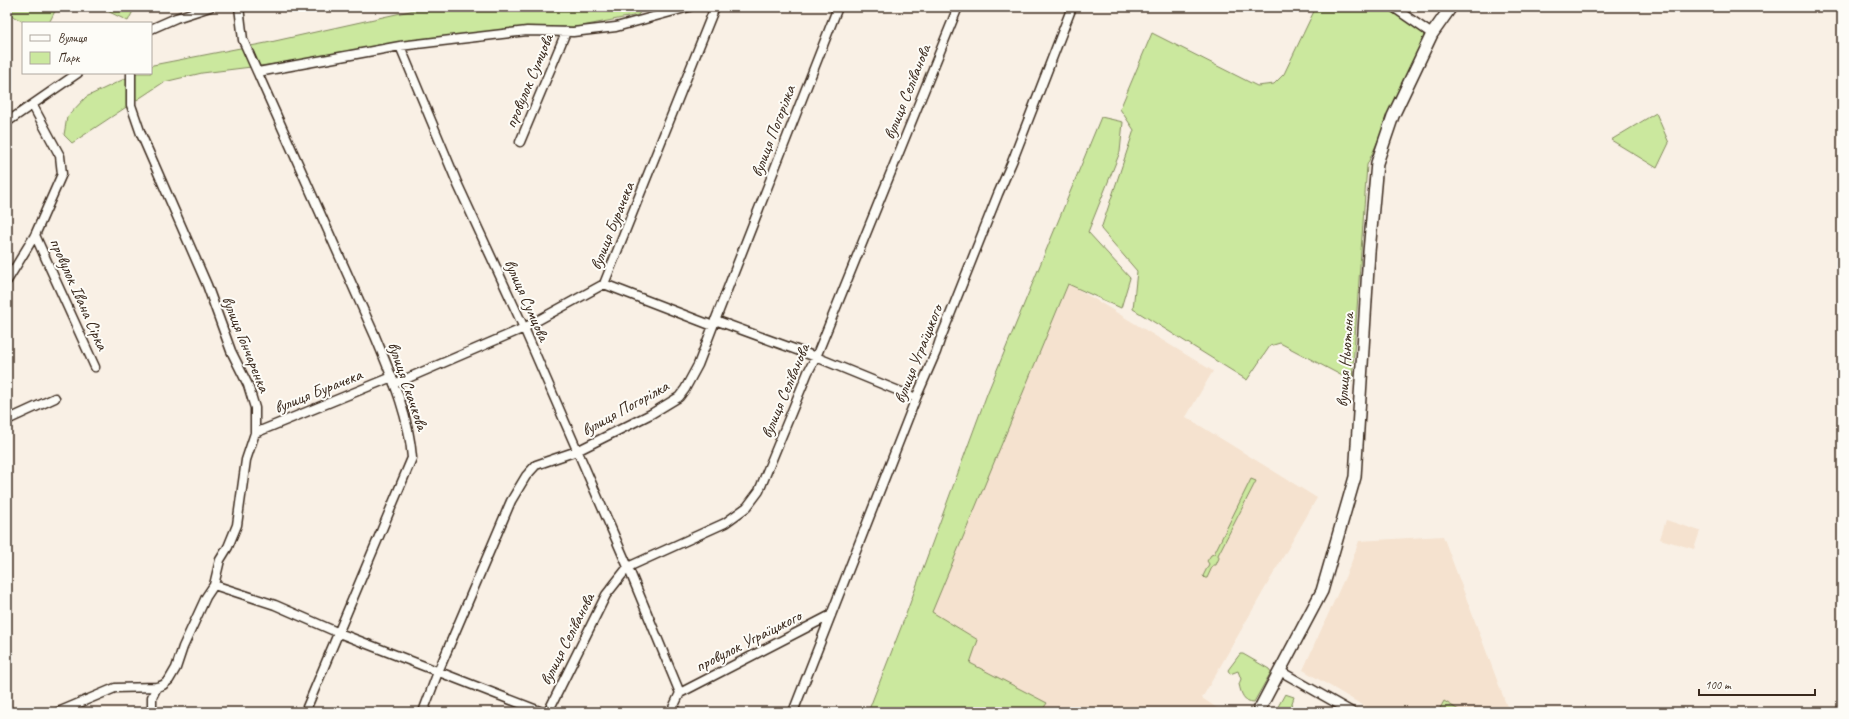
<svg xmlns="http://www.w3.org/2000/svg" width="1849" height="719" viewBox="0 0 1849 719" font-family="Caveat,sans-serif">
  <rect width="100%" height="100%" fill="#f9f0e5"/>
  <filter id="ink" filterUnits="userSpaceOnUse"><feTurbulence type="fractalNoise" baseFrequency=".025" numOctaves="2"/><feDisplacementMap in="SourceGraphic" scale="8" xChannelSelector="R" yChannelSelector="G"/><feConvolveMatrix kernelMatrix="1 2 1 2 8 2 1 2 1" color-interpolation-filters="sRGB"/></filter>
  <g filter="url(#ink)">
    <path fill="#f5e2cf" d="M 1068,283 L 1213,371 L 1186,417 L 1317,498 L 1202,698 L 1223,712 L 1041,712 L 1046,703 L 969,663 L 931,612 Z
      M 1666,520 L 1700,531 L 1694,549 L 1660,539 Z
      M 1443,536 L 1509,712 L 1374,712 L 1303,670 L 1350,566 L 1359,541 Z"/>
    <path fill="#cbe89e" stroke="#83895e" d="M 7,7 L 57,7 L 49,23 L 26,23 L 8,14 L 7,16 Z
      M 99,7 L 135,7 L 128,21 Z
      M 428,7 L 644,7 L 638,15 L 577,27 L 522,28 L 415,40 L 309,60 L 202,73 L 164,82 L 72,143 L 64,135 L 67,117 L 86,97 L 137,73 L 151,73 L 151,66 L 153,65 L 266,43 Z
      M 1316,7 L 1388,7 L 1424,32 L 1423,41 L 1367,165 L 1352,381 L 1280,343 L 1270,346 L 1247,380 L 1133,309 L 1137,271 L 1101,229 L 1134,130 L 1120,109 L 1152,33 L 1257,86 L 1274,84 L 1284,74 Z
      M 1656,113 L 1669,143 L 1657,168 L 1611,140 Z
      M 1101,117 L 1123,122 L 1120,152 L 1088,232 L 1130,278 L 1121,308 L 1068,284 L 932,612 L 978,640 L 970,663 L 1047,703 L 1041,712 L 868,712 L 902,625 L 987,394 Z
      M 1251,479 L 1256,481 L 1218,555 L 1219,558 L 1216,565 L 1213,565 L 1207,578 L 1205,578 L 1203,576 L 1209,564 L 1207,561 L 1211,555 L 1214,554 Z
      M 1240,654 L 1243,654 L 1269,669 L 1271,672 L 1254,702 C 1244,702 1241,694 1239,684 L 1241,679 L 1238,671 L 1230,674 L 1228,670 Z
      M 1285,694 L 1294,697 L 1289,712 L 1275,712 Z
      M 1444,701 L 1462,712 L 1438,712 Z"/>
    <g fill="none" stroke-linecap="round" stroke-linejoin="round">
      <g stroke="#3b2a1e" stroke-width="11">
        <path id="street" d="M 239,7 L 243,40 L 375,336 C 391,375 409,415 412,458 L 305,712
          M 1393,7 L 1432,34
          M 151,29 L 176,18 L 210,7
          M 400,46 L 458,185 L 524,328 L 628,567 L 680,693 L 831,615
          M 258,72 L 400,46 L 527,31 L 573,32 L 616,27 L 689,7
          M 7,122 L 78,73
          M 520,142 L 566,32
          M 35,235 L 95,367
          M 7,281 L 35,235 L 62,174 L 60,156 L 33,106
          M 604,284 L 713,326
          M 715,320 L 816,357 L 916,398
          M 394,384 L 524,328 L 604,284 L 715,7
          M 7,420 L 55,398
          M 255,433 L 392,377
          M 214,585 L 275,605 L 339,633 L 542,712
          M 1280,671 L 1352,712
          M 58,712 L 115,688 L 157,687 L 163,685 L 169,680 L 176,668 L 183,647 L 206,597 L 214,585 L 220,560 L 228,547 L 237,525 L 246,460 L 255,433 L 255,408 L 248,385 L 231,351 L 207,285 L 141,134 L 131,105 L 131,73
          M 152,712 L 152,697 L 157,687
          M 423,712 L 438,672 L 511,501 L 526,476 L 536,465 L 577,451 L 651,414 L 679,397 L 685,389 L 698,365 L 713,326 L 838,7
          M 548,712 L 606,595 L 628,567 L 725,523 L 747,507 L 759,491 L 808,372 L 816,357 L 958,7
          M 671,712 L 680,693
          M 793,712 L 916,398 L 936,352 L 940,340 L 998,194 L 1012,162 L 1072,7"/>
      </g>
      <g stroke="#3b2a1e" stroke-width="14">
        <path id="secondary" d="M 1258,712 L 1322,591 L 1355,477 L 1369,252 L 1377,163 L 1393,116 L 1432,34 L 1451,7"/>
      </g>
      <use href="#street" stroke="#fdfcf7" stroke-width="8"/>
      <use href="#secondary" stroke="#fdfcf7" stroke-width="11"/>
    </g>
  </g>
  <g text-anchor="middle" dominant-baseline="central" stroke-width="4" stroke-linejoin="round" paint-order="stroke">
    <g font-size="17" fill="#3b2a1e" stroke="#fdfcf7">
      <text transform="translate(529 81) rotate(-67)">провулок Сумцова</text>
      <text transform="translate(907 92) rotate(-68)">вулиця Селіванова</text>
      <text transform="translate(773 131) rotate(-69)">вулиця Погорілка</text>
      <text transform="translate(612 226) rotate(-68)">вулиця Бурачека</text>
      <text transform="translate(79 294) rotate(66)">провулок Івана Сірка</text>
      <text transform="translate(527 300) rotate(66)">вулиця Сумцова</text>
      <text transform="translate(246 344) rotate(68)">вулиця Гончаренка</text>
      <text transform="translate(918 354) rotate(-68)">вулиця Уграїцького</text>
      <text transform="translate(1345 360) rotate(-86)">вулиця Ньютона</text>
      <text transform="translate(408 386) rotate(71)">вулиця Скачкова</text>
      <text transform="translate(318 391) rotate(-22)">вулиця Бурачека</text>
      <text transform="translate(785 391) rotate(-67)">вулиця Селіванова</text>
      <text transform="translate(625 408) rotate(-29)">вулиця Погорілка</text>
      <text transform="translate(567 639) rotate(-63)">вулиця Селіванова</text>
      <text transform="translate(748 641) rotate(-27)">провулок Уграїцького</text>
    </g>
  </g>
  <rect width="1849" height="719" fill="none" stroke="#fdfcf7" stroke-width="24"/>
  <rect x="12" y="12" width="1825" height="695" fill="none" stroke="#3b2a1e" stroke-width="1.5" filter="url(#ink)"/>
  <rect x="22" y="22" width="130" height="52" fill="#fdfcf7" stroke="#afa8a0"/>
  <rect x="30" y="35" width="20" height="6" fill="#fdfcf7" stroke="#afa8a0"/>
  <text x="58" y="42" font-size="12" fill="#3b2a1e">Вулиця</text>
  <rect x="30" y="52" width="20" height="12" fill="#cbe89e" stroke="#afa8a0"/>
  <text x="58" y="62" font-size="12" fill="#3b2a1e">Парк</text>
  <path d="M1699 689v6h116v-6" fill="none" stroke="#3b2a1e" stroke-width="2"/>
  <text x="1705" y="689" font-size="12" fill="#3b2a1e" stroke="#fdfcf7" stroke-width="3" paint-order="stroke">100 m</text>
</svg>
